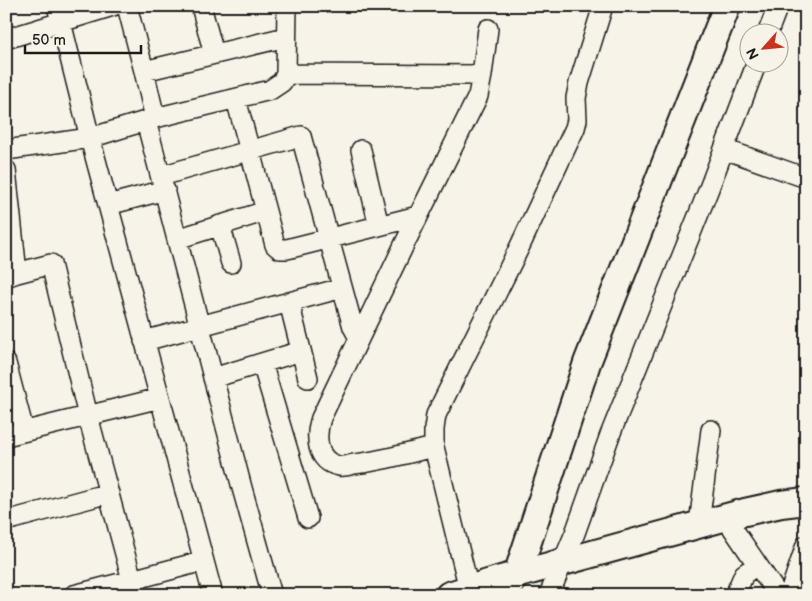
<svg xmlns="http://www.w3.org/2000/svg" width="812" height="601" viewBox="0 0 812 601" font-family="'Balsamiq Sans',sans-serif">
  <rect width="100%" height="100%" fill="#f7f3e8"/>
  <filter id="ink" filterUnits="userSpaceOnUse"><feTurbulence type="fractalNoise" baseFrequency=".02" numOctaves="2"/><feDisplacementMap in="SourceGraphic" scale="10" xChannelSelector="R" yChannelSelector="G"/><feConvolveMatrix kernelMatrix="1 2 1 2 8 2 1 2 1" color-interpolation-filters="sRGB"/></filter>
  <g filter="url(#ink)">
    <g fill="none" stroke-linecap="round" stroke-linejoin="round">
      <g stroke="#1c1c1c" stroke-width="22">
        <path id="street" d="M 57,6 L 90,138 L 213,595
          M 127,6 L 144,71
          M 201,6 L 214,54
          M 287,6 L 286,74 L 482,75 L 478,96 L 404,245 L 321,418 C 315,436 316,462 339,466 C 343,467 350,465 354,464 C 381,461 408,453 434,447
          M 768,32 L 778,6
          M 6,39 L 113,6
          M 482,75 L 488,29
          M 236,99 L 275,245 L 280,249 L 287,249 L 418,216
          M 155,118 L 270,90 L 282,82 L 286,74
          M 146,121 L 242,488 L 272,595
          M 724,149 L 806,178
          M 6,150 L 90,138 L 155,118 L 144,71 L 286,37
          M 361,150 L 379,226
          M 6,170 L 17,273 L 6,277
          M 161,176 L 301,136 L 353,327 L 359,338
          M 108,205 L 165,190
          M 220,225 L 231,263
          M 177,239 L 266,211
          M 17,273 L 51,264 L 88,416 L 132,580 L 203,561
          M 289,302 L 308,378
          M 144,341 L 342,288
          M 6,363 L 24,431
          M 262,363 L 308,518
          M 213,378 L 301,351
          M 6,436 L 160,398
          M 725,517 L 778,595
          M 6,521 L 109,493
          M 699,524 L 711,430
          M 469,589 L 434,447 L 434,429 L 436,415 L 520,246 L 575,128 L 577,120 L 576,98 L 579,83 L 603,6
          M 74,595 L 132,580
          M 511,595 L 517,575
          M 549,595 L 575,533 L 610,435 L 708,191 L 757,62
          M 735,595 L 744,574 L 757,565
          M 789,595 L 806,545"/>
      </g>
      <g stroke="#1c1c1c" stroke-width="30">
        <path id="secondary" d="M 517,575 L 587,363 L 727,6
          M 449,595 L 501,579 L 745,512 L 781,504 L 806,501"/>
      </g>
      <use href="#street" stroke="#f7f3e8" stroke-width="19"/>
      <use href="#secondary" stroke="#f7f3e8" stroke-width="26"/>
    </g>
  </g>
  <rect width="812" height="601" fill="none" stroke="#f7f3e8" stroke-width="25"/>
  <rect x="12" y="12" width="787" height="576" fill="none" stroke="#1c1c1c" stroke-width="2" filter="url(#ink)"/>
  <g transform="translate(764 48) rotate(243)"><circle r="24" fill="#f7f3e8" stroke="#9f9d96"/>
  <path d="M0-4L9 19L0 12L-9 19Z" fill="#c8321e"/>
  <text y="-8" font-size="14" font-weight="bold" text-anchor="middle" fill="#1c1c1c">N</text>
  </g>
  <path d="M25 45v8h116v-8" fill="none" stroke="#1c1c1c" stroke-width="2.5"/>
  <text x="32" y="45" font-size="15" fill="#1c1c1c" stroke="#f7f3e8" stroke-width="4" paint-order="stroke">50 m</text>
</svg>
